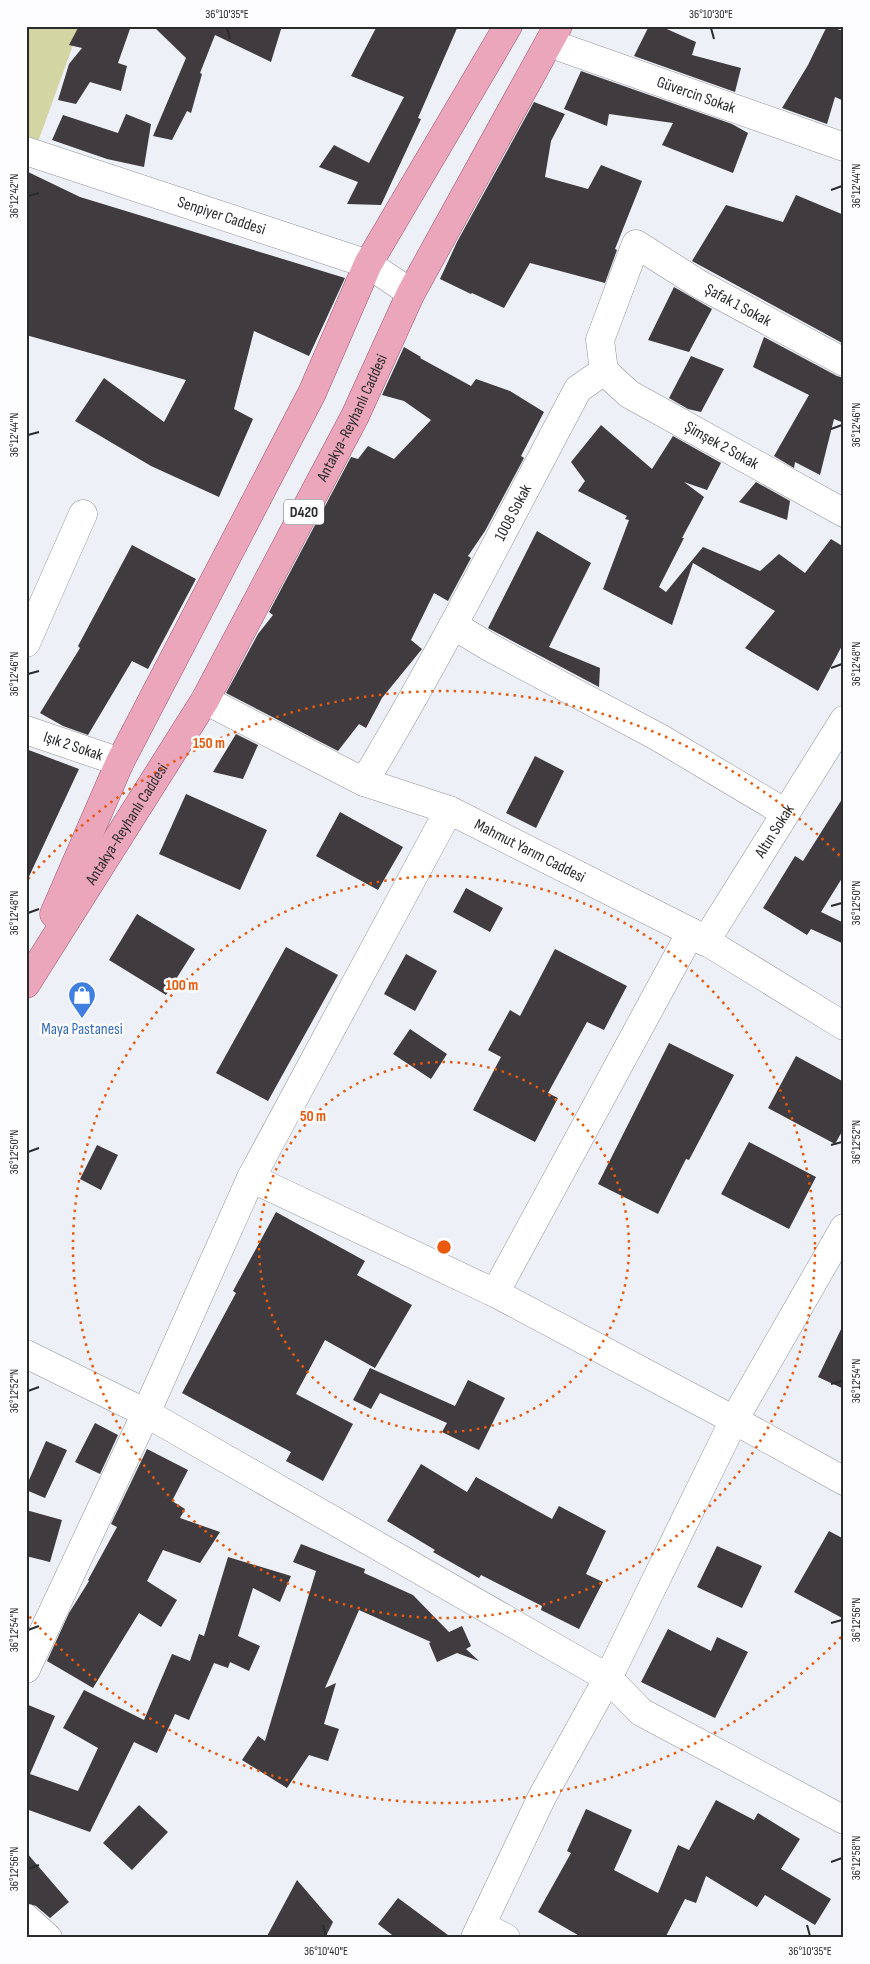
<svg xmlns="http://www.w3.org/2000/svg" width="870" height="1964" viewBox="0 0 870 1964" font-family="'Sofia Sans Condensed',sans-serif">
  <rect width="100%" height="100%" fill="#edf0f7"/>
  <path fill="#d3d6a2" d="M 26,26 L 80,26 L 31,161 L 26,159 Z"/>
  <path fill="#3f3b3f" d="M 79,26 L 131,26 L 118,63 L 127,66 L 121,91 L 90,82 L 76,104 L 58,100 L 69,64 L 82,48 L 69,45 Z
    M 153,26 L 282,26 L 271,62 L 215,35 L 200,73 L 202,74 L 191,113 L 187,111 L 172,140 L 153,136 L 186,58 Z
    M 377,26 L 458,26 L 418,118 L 421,119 L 381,205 L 347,204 L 358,182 L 319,167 L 334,145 L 369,163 L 404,97 L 351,76 Z
    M 649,26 L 660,26 L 696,42 L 692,55 L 741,68 L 735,92 L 634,56 Z
    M 827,26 L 844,31 L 844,101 L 835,97 L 827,124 L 782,108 L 808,65 Z
    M 581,71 L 732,124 L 748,133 L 733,173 L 662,145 L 673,123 L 609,114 L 607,126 L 564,109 Z
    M 534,102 L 565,114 L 551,141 L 545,177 L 588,189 L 601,165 L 642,181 L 615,249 L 617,250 L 605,283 L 530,263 L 504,308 L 472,293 L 471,294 L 440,279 L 457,242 Z
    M 126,114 L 151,124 L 144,167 L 107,159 L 52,140 L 63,115 L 118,133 Z
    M 26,171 L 80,197 L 345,278 L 309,356 L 254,331 L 234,409 L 253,419 L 219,497 L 151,466 L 75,421 L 104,378 L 164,422 L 186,380 L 26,335 Z
    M 796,195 L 844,215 L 844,344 L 692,261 L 726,205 L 783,222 Z
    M 674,287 L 712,309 L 689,352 L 648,340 Z
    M 764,337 L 837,376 L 844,378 L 844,423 L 834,419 L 820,475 L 795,462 L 794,468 L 774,456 L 809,395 L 753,367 Z
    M 404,347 L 421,357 L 420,358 L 471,386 L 476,379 L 510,391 L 544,412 L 521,456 L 524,458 L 485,531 L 468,556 L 471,558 L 448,601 L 434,593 L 411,640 L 422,649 L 382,698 L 366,728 L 359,724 L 338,751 L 226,693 L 258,634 L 273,615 L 269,612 L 351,457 L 358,459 L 368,446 L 394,459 L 431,420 L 404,401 L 382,395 Z
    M 691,356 L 724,369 L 701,412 L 688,409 L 669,398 Z
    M 601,425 L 652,469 L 673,436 L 721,463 L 707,490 L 684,482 L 704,497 L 682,538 L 684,538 L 659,587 L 666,592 L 703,547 L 760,571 L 779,554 L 805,573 L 831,539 L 844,547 L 844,642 L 818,691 L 745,648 L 775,611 L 693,563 L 672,625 L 603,589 L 629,520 L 625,519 L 627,516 L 578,491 L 585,481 L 571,462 Z
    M 756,482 L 790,501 L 787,520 L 739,502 Z
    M 537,531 L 591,563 L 549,647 L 600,668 L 599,687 L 488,628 Z
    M 132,545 L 196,579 L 148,669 L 132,661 L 88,735 L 63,726 L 40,713 L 80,648 L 78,646 Z
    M 236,734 L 258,745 L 243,779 L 213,772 Z
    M 26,749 L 79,769 L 26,883 Z
    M 535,756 L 564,771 L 536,828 L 506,813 Z
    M 186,794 L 267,830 L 240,890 L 159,854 Z
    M 844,796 L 844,875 L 821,912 L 844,923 L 844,944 L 811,929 L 807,935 L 763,908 L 795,856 L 803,861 Z
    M 340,812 L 403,847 L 378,890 L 316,856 Z
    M 466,888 L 503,908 L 490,932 L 453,912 Z
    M 137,914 L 195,949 L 166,995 L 109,960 Z
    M 286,947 L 338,975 L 268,1101 L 216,1073 Z
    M 555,949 L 627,986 L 604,1030 L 587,1022 L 548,1093 L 558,1098 L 535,1142 L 473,1110 L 501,1057 L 488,1050 L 510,1010 L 520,1016 Z
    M 406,954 L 437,971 L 415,1011 L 384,994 Z
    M 410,1029 L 447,1054 L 431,1079 L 393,1054 Z
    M 669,1043 L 734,1075 L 689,1160 L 686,1159 L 658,1214 L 598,1184 Z
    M 796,1056 L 844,1082 L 844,1128 L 835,1144 L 768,1108 Z
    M 749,1142 L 816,1177 L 789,1229 L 721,1194 Z
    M 97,1145 L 118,1155 L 101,1190 L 80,1179 Z
    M 276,1212 L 365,1261 L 357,1275 L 412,1305 L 375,1368 L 325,1340 L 296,1394 L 353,1424 L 323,1481 L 286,1461 L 291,1452 L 182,1393 L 236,1293 L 233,1291 Z
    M 844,1323 L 844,1389 L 818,1377 Z
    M 370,1368 L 455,1406 L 468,1380 L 505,1398 L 479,1450 L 442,1432 L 447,1423 L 380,1393 L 371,1409 L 353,1400 Z
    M 95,1423 L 118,1435 L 100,1474 L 75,1462 Z
    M 46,1441 L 67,1450 L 45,1498 L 26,1490 L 26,1487 Z
    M 147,1449 L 188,1470 L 172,1501 L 185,1509 L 180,1518 L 220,1532 L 200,1563 L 163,1550 L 147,1581 L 177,1600 L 161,1627 L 139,1613 L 93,1688 L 47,1661 L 69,1613 L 89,1581 L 88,1580 L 117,1527 L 111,1524 Z
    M 421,1464 L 467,1492 L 476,1477 L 552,1519 L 559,1506 L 606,1531 L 586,1574 L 603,1582 L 579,1629 L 541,1610 L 542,1606 L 481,1575 L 479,1578 L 433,1552 L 435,1550 L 387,1521 Z
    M 26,1510 L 62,1520 L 50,1562 L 26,1556 Z
    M 829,1531 L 844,1539 L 844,1619 L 794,1592 Z
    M 301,1544 L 365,1569 L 364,1573 L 413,1595 L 449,1632 L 462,1626 L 471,1646 L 466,1649 L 479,1661 L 457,1653 L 437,1662 L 429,1643 L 431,1642 L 359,1610 L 325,1688 L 336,1683 L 324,1724 L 339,1729 L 328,1761 L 309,1755 L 287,1788 L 242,1760 L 258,1736 L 265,1741 L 316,1571 L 293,1562 Z
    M 717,1546 L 762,1566 L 742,1608 L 697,1587 Z
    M 228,1557 L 291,1576 L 280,1602 L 253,1588 L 238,1636 L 260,1646 L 249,1671 L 230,1662 L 228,1668 L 214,1663 L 189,1720 L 175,1714 L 157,1753 L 134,1742 L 90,1832 L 26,1809 L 26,1704 L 55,1716 L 30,1774 L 78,1791 L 98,1748 L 63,1728 L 84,1690 L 144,1720 L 172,1654 L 190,1661 L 199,1634 L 204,1636 Z
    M 668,1629 L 711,1651 L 717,1637 L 748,1652 L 715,1718 L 641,1682 Z
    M 716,1800 L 754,1820 L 758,1813 L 800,1839 L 781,1869 L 831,1899 L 815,1925 L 765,1895 L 757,1907 L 706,1876 L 696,1903 L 685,1899 L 665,1938 L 583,1938 L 538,1912 L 571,1853 L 567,1851 L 586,1809 L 632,1830 L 614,1870 L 658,1893 L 678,1845 L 689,1850 Z
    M 139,1805 L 168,1832 L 132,1870 L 103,1843 Z
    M 26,1852 L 69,1902 L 50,1918 L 36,1906 L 26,1903 Z
    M 297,1880 L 333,1922 L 325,1938 L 266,1938 Z
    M 398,1898 L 452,1938 L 396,1938 L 378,1924 Z"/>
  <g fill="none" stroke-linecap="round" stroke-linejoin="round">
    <g stroke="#92949a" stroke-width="29">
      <g id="minor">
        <path id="s1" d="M 549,43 L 844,147"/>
        <path id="s2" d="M 26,151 L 368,264 L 411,293"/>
        <path id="s3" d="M 604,371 L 629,394 L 844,513"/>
        <path d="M 453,625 L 491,648 L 660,738 L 784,812"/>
        <path d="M 26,643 L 83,514"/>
        <path id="s4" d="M 205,700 L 364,782 L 449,810 L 691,932 L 844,1026"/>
        <path id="s5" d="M 26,730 L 120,762"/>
        <path id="s6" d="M 364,782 C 441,654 508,521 578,389 L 604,371 L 600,340 L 636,244 L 699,284 L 844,362"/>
        <path d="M 691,932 L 495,1293 L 734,1420 L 844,1481"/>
        <path id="s7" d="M 705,942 L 844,720"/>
        <path d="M 251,1178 L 495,1293"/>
        <path d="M 26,1354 L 146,1413 L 608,1678 L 641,1712 L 844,1820"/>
        <path d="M 26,1669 L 146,1413 L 251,1178 L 449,810"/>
        <path d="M 26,1918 L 48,1938"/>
        <path d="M 481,1925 L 506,1938"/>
        <path d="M 475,1938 L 542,1797 L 608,1678 L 734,1420 L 844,1228"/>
      </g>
    </g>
    <g stroke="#a0556d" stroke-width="29">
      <g id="major">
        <path d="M 54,914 L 120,762 L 312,393 L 368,264 L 508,26"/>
        <path id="s8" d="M 26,984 L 205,700 L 355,416 L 411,293 L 558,26"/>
      </g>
    </g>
    <use href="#minor" stroke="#fff" stroke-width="28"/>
    <use href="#major" stroke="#eca6bc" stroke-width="28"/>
  </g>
  <path fill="none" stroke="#2a2b2d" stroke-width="2" d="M 227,28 L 230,39M 711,28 L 714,39M 831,190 L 842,186M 28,196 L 39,193M 831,429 L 842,425M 28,435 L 39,432M 831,668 L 842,664M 28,674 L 39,671M 831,906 L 842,903M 28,913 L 39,909M 831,1145 L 842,1142M 28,1152 L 39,1148M 831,1384 L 842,1381M 28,1391 L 39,1387M 831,1623 L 842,1620M 28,1630 L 39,1626M 831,1862 L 842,1858M 28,1869 L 39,1865M 323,1925 L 326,1936M 807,1925 L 810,1936"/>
  <g fill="none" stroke="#e8590c" stroke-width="2.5" stroke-dasharray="2.5 5">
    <circle cx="444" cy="1247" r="185"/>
    <circle cx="444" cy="1247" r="371"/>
    <path d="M841 1637A556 556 0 0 1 28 1615M28 879A556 556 0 0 1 841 857"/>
  </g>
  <defs>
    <g id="shop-pin" transform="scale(1.4375)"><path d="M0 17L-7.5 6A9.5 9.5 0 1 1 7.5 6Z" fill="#3f7fe0" stroke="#fdfdff"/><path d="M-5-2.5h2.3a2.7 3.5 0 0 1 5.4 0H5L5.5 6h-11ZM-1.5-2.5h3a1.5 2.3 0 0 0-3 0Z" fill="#fff"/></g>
  </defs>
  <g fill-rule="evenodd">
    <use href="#shop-pin" x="82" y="995"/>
  </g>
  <g text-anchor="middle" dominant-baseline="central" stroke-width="5" stroke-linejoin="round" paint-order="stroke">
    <rect fill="#fdfdff" stroke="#696a6c" stroke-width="1" x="284" y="499.5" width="40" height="25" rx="4"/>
    <g font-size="15" font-weight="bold" fill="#2a2b2d">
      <text x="304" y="512">D420</text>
    </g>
    <g font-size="16" fill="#2a2b2d" stroke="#fdfdff">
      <text stroke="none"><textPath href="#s1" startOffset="156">Güvercin Sokak</textPath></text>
      <text stroke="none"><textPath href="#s2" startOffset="206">Senpiyer Caddesi</textPath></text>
      <text stroke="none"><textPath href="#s6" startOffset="732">Şafak 1 Sokak</textPath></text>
      <text stroke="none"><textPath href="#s8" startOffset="654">Antakya-Reyhanlı Caddesi</textPath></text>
      <text stroke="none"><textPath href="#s3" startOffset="140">Şimşek 2 Sokak</textPath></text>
      <text stroke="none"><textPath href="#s6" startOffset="308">1008 Sokak</textPath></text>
      <text stroke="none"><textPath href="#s5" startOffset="50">Işık 2 Sokak</textPath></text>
      <text stroke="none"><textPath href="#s8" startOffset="189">Antakya-Reyhanlı Caddesi</textPath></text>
      <text stroke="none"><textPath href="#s7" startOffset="131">Altın Sokak</textPath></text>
      <text stroke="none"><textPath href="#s4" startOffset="359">Mahmut Yarım Caddesi</textPath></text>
    </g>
    <g font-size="16" fill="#366cbe" stroke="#fdfdff">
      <text x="82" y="1029">Maya Pastanesi</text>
    </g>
  </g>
  <circle cx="444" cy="1247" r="8" fill="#e8590c" stroke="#fdfdff" stroke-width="2.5"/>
  <g font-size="15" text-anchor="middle" font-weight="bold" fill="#e8590c" stroke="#fdfdff" stroke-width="5" stroke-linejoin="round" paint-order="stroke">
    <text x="209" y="748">150 m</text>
    <text x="182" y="990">100 m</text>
    <text x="313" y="1121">50 m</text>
  </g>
  <rect width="870" height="1964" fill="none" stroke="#fdfdff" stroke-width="55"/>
  <rect x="28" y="28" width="814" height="1908" fill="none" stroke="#2a2b2d" stroke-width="2"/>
  <g font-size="12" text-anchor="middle" fill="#2a2b2d">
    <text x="227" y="18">36°10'35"E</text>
    <text x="711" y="18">36°10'30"E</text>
    <text transform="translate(856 186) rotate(-90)" y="4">36°12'44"N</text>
    <text transform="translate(14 196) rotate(-90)" y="4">36°12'42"N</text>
    <text transform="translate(856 425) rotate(-90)" y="4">36°12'46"N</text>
    <text transform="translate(14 435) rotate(-90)" y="4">36°12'44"N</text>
    <text transform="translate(856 664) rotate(-90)" y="4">36°12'48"N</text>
    <text transform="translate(14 674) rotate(-90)" y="4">36°12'46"N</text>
    <text transform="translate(856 903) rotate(-90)" y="4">36°12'50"N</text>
    <text transform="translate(14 913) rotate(-90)" y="4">36°12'48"N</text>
    <text transform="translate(856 1142) rotate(-90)" y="4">36°12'52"N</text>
    <text transform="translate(14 1152) rotate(-90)" y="4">36°12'50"N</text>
    <text transform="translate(856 1381) rotate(-90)" y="4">36°12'54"N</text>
    <text transform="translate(14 1391) rotate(-90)" y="4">36°12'52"N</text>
    <text transform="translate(856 1620) rotate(-90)" y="4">36°12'56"N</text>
    <text transform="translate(14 1630) rotate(-90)" y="4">36°12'54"N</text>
    <text transform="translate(856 1858) rotate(-90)" y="4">36°12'58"N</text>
    <text transform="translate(14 1869) rotate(-90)" y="4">36°12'56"N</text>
    <text x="326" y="1955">36°10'40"E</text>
    <text x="810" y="1955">36°10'35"E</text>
  </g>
</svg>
